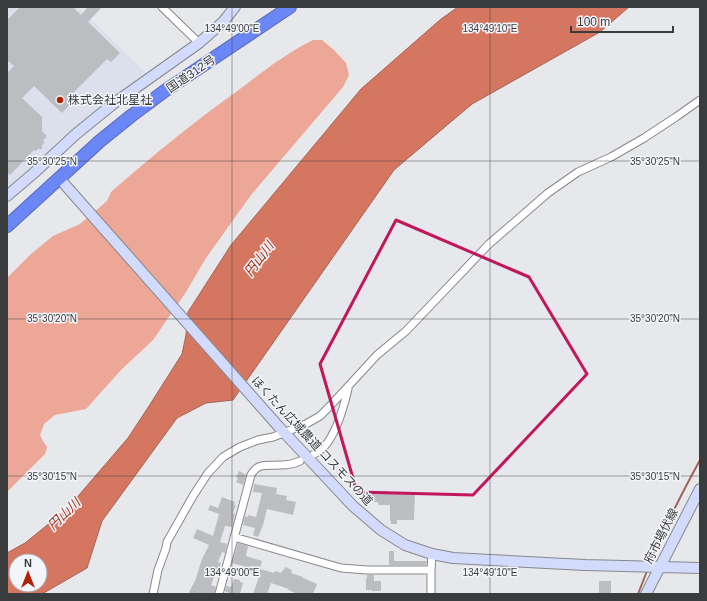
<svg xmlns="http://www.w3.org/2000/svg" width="707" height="601" viewBox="0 0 707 601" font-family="Helvetica,'Noto Sans JP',sans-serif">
  <rect width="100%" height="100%" fill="#e6e8ec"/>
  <path fill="#dce0ec" d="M 8,7 L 78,7 L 146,73 L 146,75 L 54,144 L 54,148 L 7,190 L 7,9 Z"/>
  <path fill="#eca797" d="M 313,40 L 322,40 L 334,50 L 346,63 L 349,75 L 343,87 L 251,195 L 206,258 L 186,292 L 153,340 L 121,370 L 86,409 L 55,415 L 44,424 L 40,435 L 43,441 L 47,447 L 45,454 L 7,492 L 7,278 L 31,254 L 53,236 L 80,224 L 107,201 L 111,192 C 152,156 195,121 240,89 C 263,71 287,53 313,40 Z"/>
  <path fill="#d57661" stroke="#a66456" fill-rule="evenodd" d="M 458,7 L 629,7 L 600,32 L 472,104 L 394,170 L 233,400 L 206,403 L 177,418 L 102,521 L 87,568 L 42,594 L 7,594 L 7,553 L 25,543 L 67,509 L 128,438 L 149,406 L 182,354 L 186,335 L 188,312 L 231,245 L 361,89 L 441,19 ZM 16,561 L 40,561 L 40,585 L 16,585 Z"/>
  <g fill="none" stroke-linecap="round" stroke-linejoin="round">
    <path stroke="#a66456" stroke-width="2" d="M 650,563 C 664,527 682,493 700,460
      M 638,594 L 647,571"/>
  </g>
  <path fill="#bbbdc1" d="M 20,7 L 73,7 L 81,15 L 88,7 L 102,7 L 88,22 L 120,53 L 111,62 L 107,59 L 68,98 L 72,102 L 62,113 L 34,86 L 22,98 L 42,117 L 42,131 L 47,136 L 43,141 L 45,142 L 42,145 L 42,149 L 38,149 L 36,151 L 34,150 L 10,175 L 7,172 L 7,73 L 14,66 L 7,60 L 7,20 Z
    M 239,471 L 246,475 L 243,485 L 236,482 L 238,478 L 236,477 Z
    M 254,484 L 277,488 L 276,494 L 287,496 L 286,500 L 296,502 L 293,515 L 267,509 L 263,525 L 258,537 L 253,535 L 255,528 L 243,525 L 245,516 L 248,517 L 248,515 L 256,517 L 262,493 L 253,492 Z
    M 354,491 L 386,491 L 386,492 L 415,493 L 414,520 L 397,520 L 397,524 L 391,524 L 391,521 L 390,521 L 390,505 L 378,505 L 378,502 L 365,502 Z
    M 222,497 L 235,502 L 234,505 L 236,505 L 233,513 L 235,514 L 232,527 L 225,526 L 220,542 L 227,544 L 225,553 L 222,552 L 218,562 L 221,563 L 219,568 L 216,571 L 211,585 L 216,587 L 214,594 L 188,594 L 195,581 L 202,559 L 209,545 L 193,538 L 197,529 L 213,536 L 219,514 L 208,510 L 210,505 L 218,508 Z
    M 238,543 L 248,546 L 246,556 L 262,561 L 260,568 L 260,569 L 274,573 L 275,571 L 281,573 L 283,570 L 284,570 L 285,567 L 292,570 L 291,573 L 303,577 L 303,578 L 317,584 L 313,594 L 298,594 L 288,590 L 289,589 L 271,583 L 267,594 L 253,594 L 259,577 L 251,574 L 253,569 L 232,563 Z
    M 389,551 L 394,551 L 394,561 L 427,561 L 426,565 L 389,565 Z
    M 367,575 L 374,575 L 374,581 L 381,581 L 381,591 L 372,591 L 372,590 L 366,590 L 366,578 L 367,578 Z
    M 234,579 L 240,580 L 240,582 L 243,583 L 240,594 L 229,594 L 229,593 L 225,591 L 226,586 L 231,587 Z
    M 599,581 L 611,581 L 611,594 L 599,594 Z"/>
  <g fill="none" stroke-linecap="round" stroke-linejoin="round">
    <g stroke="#87888c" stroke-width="9">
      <path id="street" d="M 162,7 L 199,43
        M 314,454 C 318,452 321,450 324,447 C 336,434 344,406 348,389
        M 234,537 L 341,568 L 367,570 L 431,570
        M 153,594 L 158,570 L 166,548 L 167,542 L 193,496 L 208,473 L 223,457 L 240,447 L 258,440 L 273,437 L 306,424 L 320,416 L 330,406 L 377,355 L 406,331 L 489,244 L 548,193 L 578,172 L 611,157 L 644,138 L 676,117 L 700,100
        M 219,594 L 251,475 C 258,462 268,466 280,465 C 287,465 294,464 300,461
        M 431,594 L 431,570 L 432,554"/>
    </g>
    <g stroke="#87888c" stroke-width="12">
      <path id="secondary" d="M 59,178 L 279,427 L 353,506 L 381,530 L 405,545 L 432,554 L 453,558 L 585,565 L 700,568
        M 7,196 L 35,172 L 76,134 L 113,104 L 199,43 L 223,22 L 235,7
        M 646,594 L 700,489"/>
    </g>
    <g stroke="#5a6cb4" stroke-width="14">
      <path id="highway" d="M 7,226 L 100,141 L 131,116 L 166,90 L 290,7"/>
    </g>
    <use href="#street" stroke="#fff" stroke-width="7"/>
    <use href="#secondary" stroke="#d3dbfc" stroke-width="10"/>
    <use href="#highway" stroke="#6b86f5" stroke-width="12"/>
  </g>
  <path fill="none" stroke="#c2185b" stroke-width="3" stroke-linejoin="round" d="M 396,220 L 529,277 L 587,374 L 473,495 L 357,492 L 320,364 Z"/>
  <path fill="none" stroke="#3a3b3c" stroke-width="1" stroke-opacity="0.45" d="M 232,7 L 232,594M 490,7 L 490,594M 7,161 L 700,161M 7,319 L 700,319M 7,476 L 700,476"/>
  <circle fill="#ae2200" stroke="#f3f5fa" stroke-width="1.5" cx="60" cy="100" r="4"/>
  <g text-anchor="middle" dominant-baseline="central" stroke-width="3" stroke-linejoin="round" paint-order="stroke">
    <g font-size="12" fill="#3a3b3c" stroke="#f3f5fa">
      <text transform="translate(191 74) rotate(-34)">国道312号</text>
      <text transform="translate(312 441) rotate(47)">ほくたん広域農道 コスモスの道</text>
      <text transform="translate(661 536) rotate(-63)">府市場伏線</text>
    </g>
    <g font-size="12" fill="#3a3b3c" stroke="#f3f5fa" text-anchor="start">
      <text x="68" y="100">株式会社北星社</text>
    </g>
    <g font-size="13" font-style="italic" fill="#9b2a11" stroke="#f3f5fa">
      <text transform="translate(259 259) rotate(-53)">円山川</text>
      <text transform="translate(64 514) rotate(-44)">円山川</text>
    </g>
  </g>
  <g font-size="10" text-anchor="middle" fill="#3a3b3c" stroke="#f3f5fa" stroke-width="3" stroke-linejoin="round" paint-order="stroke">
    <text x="232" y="32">134°49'00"E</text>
    <text x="490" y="32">134°49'10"E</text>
    <text x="52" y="165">35°30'25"N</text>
    <text x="655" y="165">35°30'25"N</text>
    <text x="52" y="322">35°30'20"N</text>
    <text x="655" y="322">35°30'20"N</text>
    <text x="52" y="480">35°30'15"N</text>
    <text x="655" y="480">35°30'15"N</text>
    <text x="232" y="576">134°49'00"E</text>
    <text x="490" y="576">134°49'10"E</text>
  </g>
  <rect width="707" height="601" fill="none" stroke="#3a3b3c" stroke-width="16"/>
  <g transform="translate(28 573)"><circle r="19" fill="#f3f5fa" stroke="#a9abae"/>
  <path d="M0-3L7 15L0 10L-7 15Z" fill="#ae2200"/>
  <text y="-6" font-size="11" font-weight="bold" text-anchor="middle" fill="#3a3b3c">N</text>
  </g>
  <path d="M571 26v6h102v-6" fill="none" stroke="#3a3b3c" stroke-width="2"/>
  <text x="577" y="26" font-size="12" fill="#3a3b3c" stroke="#f3f5fa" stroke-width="3" paint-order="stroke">100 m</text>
</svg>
